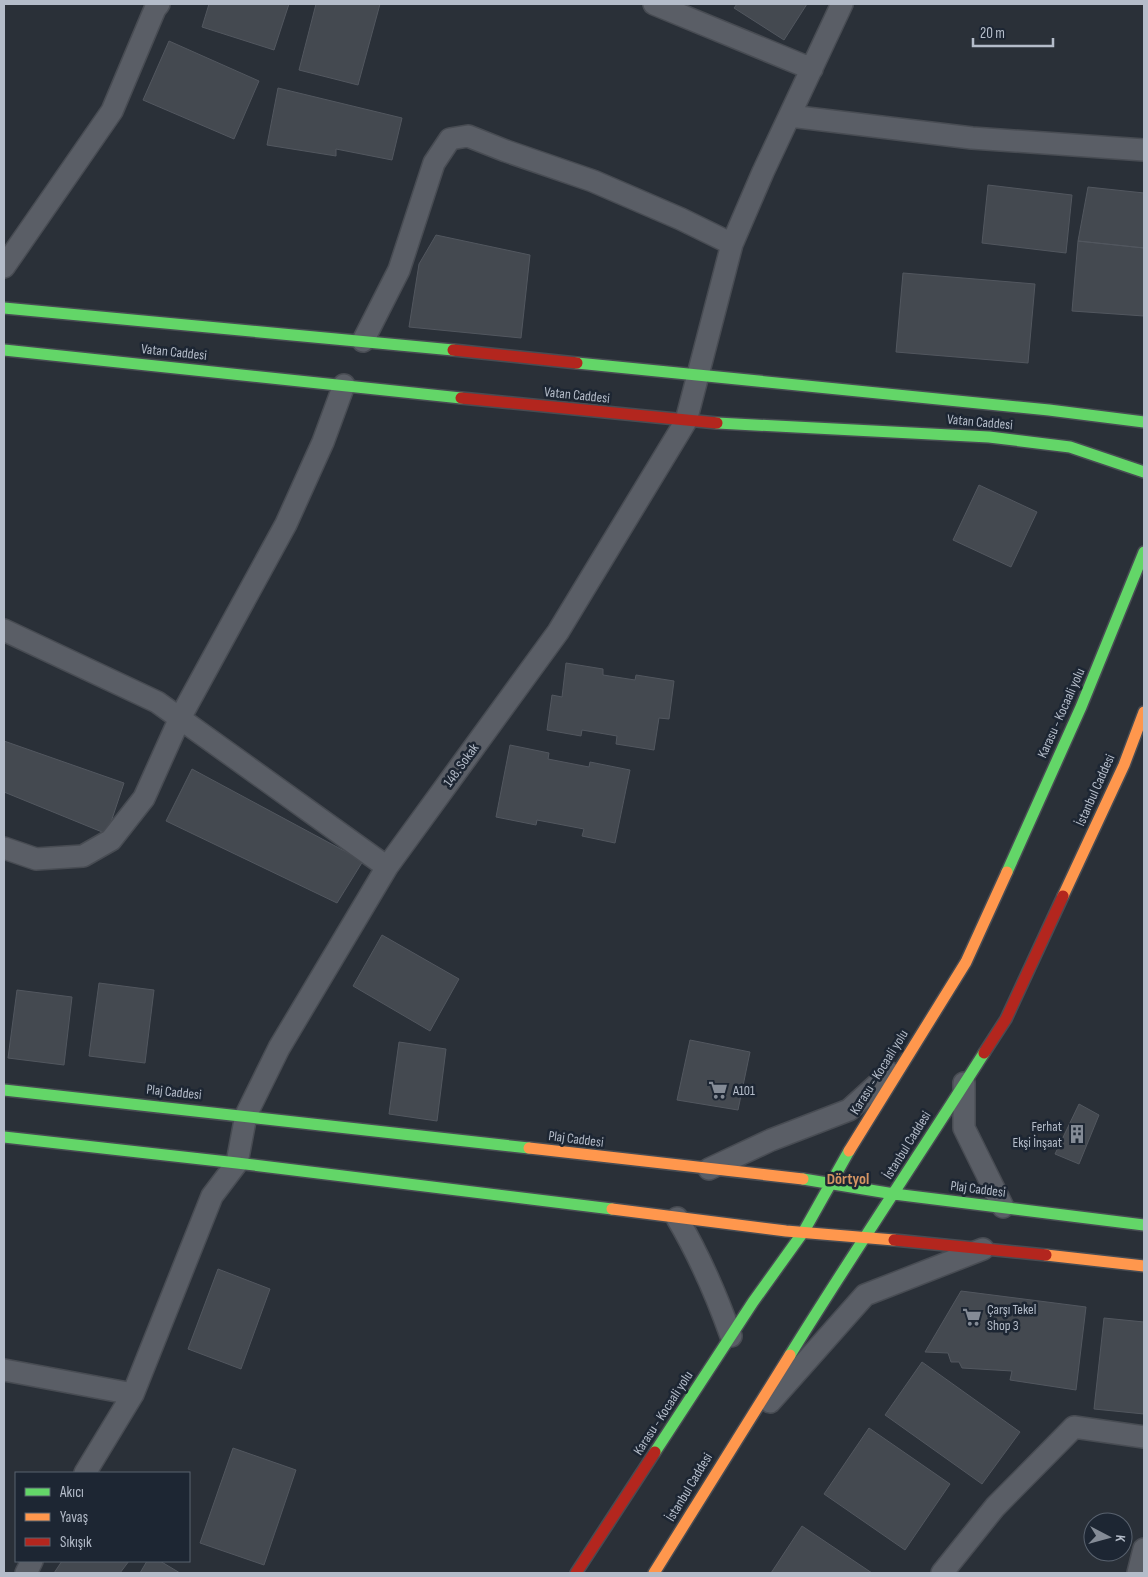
<svg xmlns="http://www.w3.org/2000/svg" width="1148" height="1577" viewBox="0 0 1148 1577" font-family="'Sofia Sans Condensed',sans-serif">
  <rect width="100%" height="100%" fill="#2a3038"/>
  <path fill="#444950" stroke="#52575f" d="M 209,4 L 289,4 L 274,50 L 202,27 Z
    M 316,4 L 380,4 L 358,85 L 299,70 Z
    M 737,4 L 807,4 L 784,40 L 734,8 Z
    M 169,41 L 259,81 L 234,139 L 143,100 Z
    M 278,88 L 402,118 L 392,160 L 336,149 L 336,156 L 267,145 Z
    M 988,185 L 1072,195 L 1066,253 L 982,243 Z
    M 1088,187 L 1144,193 L 1144,248 L 1078,241 Z
    M 436,235 L 530,255 L 521,338 L 409,327 L 419,264 Z
    M 1078,241 L 1144,248 L 1144,316 L 1072,311 Z
    M 903,273 L 1035,284 L 1028,363 L 896,352 Z
    M 979,485 L 1037,512 L 1011,567 L 953,540 Z
    M 566,663 L 603,669 L 603,675 L 635,680 L 636,675 L 674,681 L 669,719 L 659,718 L 654,750 L 616,744 L 617,736 L 582,730 L 581,736 L 547,730 L 552,695 L 562,697 Z
    M 4,741 L 124,783 L 107,834 L 4,792 Z
    M 510,745 L 549,753 L 548,759 L 589,767 L 590,762 L 630,770 L 615,843 L 582,836 L 584,829 L 537,820 L 536,825 L 496,817 Z
    M 192,769 L 363,861 L 337,903 L 166,821 Z
    M 382,935 L 459,979 L 430,1031 L 353,986 Z
    M 99,983 L 154,990 L 145,1063 L 89,1056 Z
    M 17,990 L 72,997 L 64,1065 L 8,1058 Z
    M 690,1040 L 750,1052 L 738,1110 L 677,1100 Z
    M 399,1042 L 446,1049 L 437,1121 L 389,1114 Z
    M 1079,1104 L 1099,1115 L 1079,1164 L 1055,1154 Z
    M 218,1269 L 270,1289 L 241,1369 L 188,1349 Z
    M 961,1291 L 1086,1307 L 1076,1390 L 1010,1380 L 1012,1371 L 962,1368 L 959,1362 L 951,1362 L 948,1353 L 925,1352 Z
    M 1104,1318 L 1144,1322 L 1144,1414 L 1094,1409 Z
    M 922,1362 L 1020,1432 L 982,1484 L 885,1415 Z
    M 869,1428 L 950,1484 L 905,1550 L 824,1494 Z
    M 233,1448 L 296,1470 L 264,1565 L 200,1543 Z
    M 802,1526 L 872,1573 L 771,1573 Z
    M 62,1561 L 129,1561 L 120,1573 L 54,1573 Z
    M 147,1561 L 160,1561 L 180,1573 L 140,1573 Z"/>
  <g fill="none" stroke-linecap="round" stroke-linejoin="round">
    <g stroke="#484c53" stroke-width="24">
      <path id="street" d="M 654,4 L 812,69
        M 790,116 L 972,138 L 1144,150
        M 4,267 L 112,111 L 155,9 L 159,4
        M 363,341 L 399,270 L 434,163 L 450,139 L 468,136 L 506,151 L 593,181 L 681,219 L 732,244
        M 4,630 L 157,702 L 387,867
        M 4,848 L 36,859 L 83,856 L 111,840 L 144,798 L 180,718 L 286,524 L 323,442 L 344,385
        M 964,1083 L 964,1128 L 1003,1207
        M 709,1169 L 771,1140 L 849,1110 L 890,1073
        M 677,1218 C 699,1255 716,1294 731,1336
        M 4,1370 L 133,1394
        M 770,1402 L 865,1295 L 983,1249
        M 85,1473 L 133,1394 L 212,1196 L 237,1163 L 246,1115 L 279,1048 L 387,867 L 558,632 L 686,421 L 732,244 L 763,172 L 842,4
        M 26,1573 L 32,1561
        M 942,1573 L 995,1507 L 1074,1427 L 1144,1437
        M 1138,1573 L 1144,1549"/>
    </g>
    <g stroke="#484c53" stroke-width="14">
      <path id="fast" d="M 4,308 L 453,350
        M 4,350 L 461,398
        M 577,363 L 1049,410 L 1144,422
        M 717,423 L 989,437 L 1070,447 L 1144,472
        M 1007,872 L 1081,707 L 1144,552
        M 4,1090 L 529,1148
        M 4,1137 L 237,1163 L 612,1209
        M 803,1179 L 894,1194 L 1144,1225
        M 790,1355 C 853,1253 920,1154 984,1053
        M 655,1452 L 753,1302 L 804,1231 L 849,1151"/>
    </g>
    <g stroke="#484c53" stroke-width="14">
      <path id="slow" d="M 1063,896 L 1124,765 L 1144,712
        M 529,1148 L 803,1179
        M 849,1151 L 966,962 L 1007,872
        M 612,1209 L 786,1231 L 894,1240
        M 1046,1255 L 1144,1266
        M 654,1573 L 790,1355"/>
    </g>
    <g stroke="#484c53" stroke-width="14">
      <path id="jam" d="M 453,350 L 577,363
        M 461,398 L 717,423
        M 984,1053 L 1006,1019 L 1063,896
        M 894,1240 L 1046,1255
        M 576,1573 L 655,1452"/>
    </g>
    <use href="#street" stroke="#5a5e66" stroke-width="21"/>
    <use href="#fast" stroke="#63d668" stroke-width="11"/>
    <use href="#slow" stroke="#ff974d" stroke-width="11"/>
    <use href="#jam" stroke="#b3261e" stroke-width="11"/>
  </g>
  <defs>
    <g id="supermarket-bare" transform="scale(1.5)"><path d="M-6-5.5h2.5l.6 2H6L4.5 2H-2.5L-4.4-4H-6ZM-1.5 3.2a1.3 1.3 0 1 0 .1 0ZM3 3.2a1.3 1.3 0 1 0 .1 0Z" fill="#848b96" stroke="#1d2633" stroke-width="2.5" paint-order="stroke"/></g>
    <g id="building-bare" transform="scale(1.5)"><path d="M-4-6H4V6H1V3H-1V6H-4ZM-2.5-4.3h1.7v1.8h-1.7ZM.8-4.3h1.7v1.8H.8ZM-2.5-1h1.7V.8h-1.7ZM.8-1h1.7V.8H.8Z" fill="#848b96" stroke="#1d2633" stroke-width="2.5" paint-order="stroke"/></g>
  </defs>
  <g fill-rule="evenodd">
    <use href="#supermarket-bare" x="718" y="1090"/>
    <use href="#building-bare" x="1077" y="1134"/>
    <use href="#supermarket-bare" x="972" y="1317"/>
  </g>
  <g text-anchor="middle" dominant-baseline="central" stroke-width="5" stroke-linejoin="round" paint-order="stroke">
    <g font-size="14" fill="#b4bcc9" stroke="#1d2633">
      <text transform="translate(174 352) rotate(6)">Vatan Caddesi</text>
      <text transform="translate(577 395) rotate(6)">Vatan Caddesi</text>
      <text transform="translate(980 422) rotate(5)">Vatan Caddesi</text>
      <text transform="translate(1061 713) rotate(-66)">Karasu - Kocaali yolu</text>
      <text transform="translate(461 765) rotate(-54)">148. Sokak</text>
      <text transform="translate(1095 790) rotate(-66)">İstanbul Caddesi</text>
      <text transform="translate(879 1072) rotate(-58)">Karasu - Kocaali yolu</text>
      <text transform="translate(174 1092) rotate(6)">Plaj Caddesi</text>
      <text transform="translate(576 1139) rotate(7)">Plaj Caddesi</text>
      <text transform="translate(907 1145) rotate(-58)">İstanbul Caddesi</text>
      <text transform="translate(978 1189) rotate(7)">Plaj Caddesi</text>
      <text transform="translate(663 1413) rotate(-57)">Karasu - Kocaali yolu</text>
      <text transform="translate(689 1487) rotate(-59)">İstanbul Caddesi</text>
    </g>
    <g font-size="14" fill="#b4bcc9" stroke="#1d2633" text-anchor="start">
      <text x="733" y="1090">A101</text>
      <text x="1062" y="1126" text-anchor="end">Ferhat<tspan x="1062" dy="16">Ekşi İnşaat</tspan></text>
      <text x="987" y="1309">Çarşı Tekel<tspan x="987" dy="16">Shop 3</tspan></text>
    </g>
    <g font-size="16" font-weight="bold" fill="#d59563" stroke="#1d2633">
      <text x="848" y="1179">Dörtyol</text>
    </g>
  </g>
  <rect width="1148" height="1577" fill="none" stroke="#b4bcc9" stroke-width="10"/>
  <rect x="15" y="1472" width="175" height="90" fill="#1d2633" stroke="#59626f"/>
  <rect x="25" y="1488" width="25" height="8" fill="#63d668" stroke="#59626f"/>
  <text x="60" y="1497" font-size="15" fill="#b4bcc9">Akıcı</text>
  <rect x="25" y="1513" width="25" height="8" fill="#ff974d" stroke="#59626f"/>
  <text x="60" y="1522" font-size="15" fill="#b4bcc9">Yavaş</text>
  <rect x="25" y="1538" width="25" height="8" fill="#b3261e" stroke="#59626f"/>
  <text x="60" y="1547" font-size="15" fill="#b4bcc9">Sıkışık</text>
  <g transform="translate(1108 1537) rotate(96)"><circle r="24" fill="#1d2633" stroke="#59626f"/>
  <path d="M0-4L9 19L0 12L-9 19Z" fill="#848b96"/>
  <text y="-8" font-size="14" font-weight="bold" text-anchor="middle" fill="#b4bcc9">K</text>
  </g>
  <path d="M973 38v8h80v-8" fill="none" stroke="#b4bcc9" stroke-width="2.5"/>
  <text x="980" y="38" font-size="15" fill="#b4bcc9" stroke="#1d2633" stroke-width="4" paint-order="stroke">20 m</text>
</svg>
